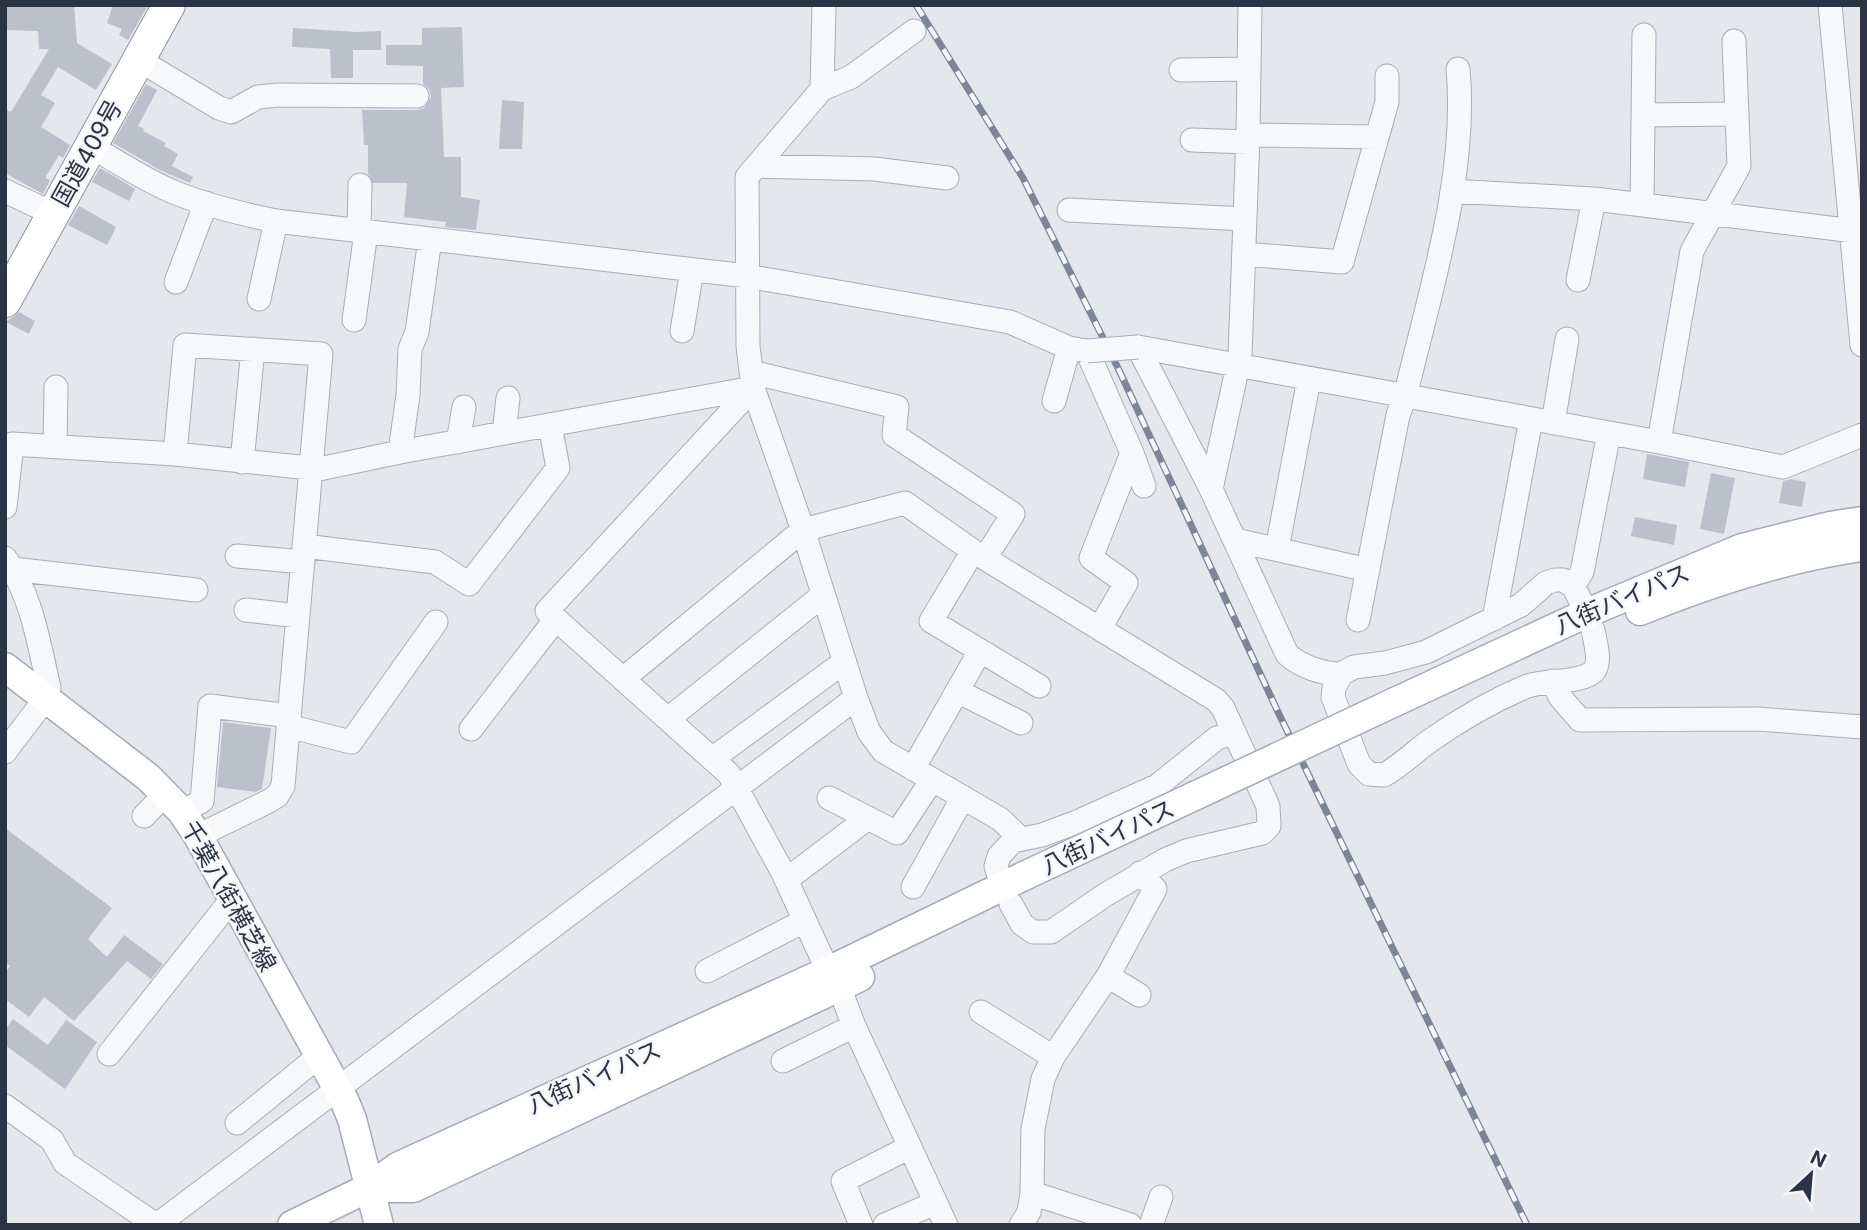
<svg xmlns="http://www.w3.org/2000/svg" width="1867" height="1230" viewBox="0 0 1867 1230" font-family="Inter,'Noto Sans JP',sans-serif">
  <rect width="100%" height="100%" fill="#e4e7ec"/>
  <path fill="#bbc0ca" d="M 5,5 L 74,5 L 77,43 L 112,64 L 96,90 L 58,67 L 41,95 L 55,103 L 41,127 L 70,145 L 63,158 L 59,155 L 45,178 L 50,180 L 43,194 L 5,173 L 5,109 L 11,112 L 49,49 L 39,49 L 38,31 L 5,30 Z
    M 113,5 L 147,7 L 128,40 L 119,35 L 122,29 L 107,23 Z
    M 462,27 L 464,87 L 441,88 L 444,157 L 461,157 L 461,197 L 480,200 L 476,230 L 445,227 L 446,222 L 404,217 L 407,183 L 373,183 L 368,174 L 368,145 L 364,145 L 362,110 L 418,110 L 424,108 L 431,97 L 429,89 L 423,84 L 423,66 L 386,65 L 386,45 L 422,45 L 422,28 Z
    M 293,28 L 357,32 L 381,31 L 381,50 L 353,50 L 353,78 L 331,78 L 330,49 L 292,47 Z
    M 146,84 L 157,90 L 138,126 L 144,129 L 143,131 L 166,143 L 164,146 L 178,154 L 172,166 L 193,177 L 190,183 L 160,170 L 113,143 Z
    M 502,100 L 524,102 L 522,149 L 499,149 Z
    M 100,168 L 137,190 L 135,189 L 129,201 L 92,182 Z
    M 79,206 L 116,227 L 107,245 L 68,225 Z
    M 19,312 L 35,321 L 29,334 L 6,322 Z
    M 1647,454 L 1689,462 L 1685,487 L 1643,479 Z
    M 1711,473 L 1735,478 L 1724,534 L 1700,529 Z
    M 1791,479 L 1806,482 L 1802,507 L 1779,503 L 1783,481 Z
    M 1635,517 L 1677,525 L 1674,545 L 1631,536 Z
    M 223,722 L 271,728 L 262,789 L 256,792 L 217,787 Z
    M 5,828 L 112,908 L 88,939 L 107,957 L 124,935 L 163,964 L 151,979 L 127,961 L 74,1021 L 44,997 L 29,1017 L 5,999 L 5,973 L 10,966 L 5,962 Z
    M 13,1019 L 48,1045 L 66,1020 L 97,1042 L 65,1089 L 5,1045 L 5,1030 Z"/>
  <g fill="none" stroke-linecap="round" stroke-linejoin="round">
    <g stroke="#a9aeb7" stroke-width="25">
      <path id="minor" d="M 824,5 L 822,89 L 747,177 L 748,346 L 753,388 L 803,530 L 856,698 L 869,732 L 883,751 L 1000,819 L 1020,838
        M 1830,5 L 1862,345
        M 139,60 L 219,108 L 231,112 L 258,97 L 278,95 L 417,96
        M 1181,70 L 1249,69
        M 822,89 L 851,77 L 914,31
        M 1643,115 L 1737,114
        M 1248,135 L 1377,137
        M 1192,140 L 1248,142
        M 90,146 C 118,162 146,181 176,193 C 208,206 242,214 276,221 L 747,276 L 1010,322 L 1069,348 L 1087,351 L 1132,453 L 1144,486
        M 757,166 L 874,169 L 947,178
        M 5,191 L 54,214
        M 1452,191 L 1594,199 L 1862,232
        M 1642,205 L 1644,35
        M 1069,210 L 1245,219
        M 359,231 L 360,185
        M 1244,254 L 1342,262 L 1387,102 L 1387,76
        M 1578,280 L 1594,199
        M 176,282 L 206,203
        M 259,299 L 276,221
        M 354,320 L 366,232
        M 682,331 L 692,270
        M 1138,347 L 1659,442 L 1783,467 L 1862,435
        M 1138,347 L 1211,489 L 1287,654 C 1301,667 1323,674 1341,674
        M 751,372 L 897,407 L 894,435 L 1013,514 L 985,558
        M 753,388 L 547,611 L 729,774 L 783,873 L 828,971
        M 1054,401 L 1069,348
        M 1553,423 L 1567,339
        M 504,433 L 508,398
        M 458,442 L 464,407
        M 1659,442 L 1692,251 L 1739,166 L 1734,41
        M 55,446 L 56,387
        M 400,452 L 408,395 L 410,349 L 417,332 L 430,239
        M 175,454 L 185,345 L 321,354 L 283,786 L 277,796 L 269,801 L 198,836
        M 242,462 L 253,349
        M 1211,489 L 1240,356 L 1248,135 L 1250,5
        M 5,507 L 12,444 L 175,454 L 319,469 L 400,452 L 753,388
        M 1235,540 L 1368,570
        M 304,546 L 435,562 L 469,584 L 558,468 L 550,425
        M 1277,549 L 1309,379
        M 973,551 L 931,621 L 1039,686
        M 237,556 L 303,562
        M 5,558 C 32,596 39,644 49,688 L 46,698 L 5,752
        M 13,569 L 196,590
        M 1573,586 L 1582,572 L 1609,433
        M 246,610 L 298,616
        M 1587,613 L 1573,586 L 1563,580 L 1555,580 L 1546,583 L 1521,605 L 1426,652 L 1385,663 L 1354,667 L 1341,674 L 1334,688 L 1333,697 L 1359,764 L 1369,774 L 1384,775 C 1401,766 1415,751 1431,740 C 1461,719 1492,701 1525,687 C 1544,679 1579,684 1593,672 C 1602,663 1595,641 1593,630
        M 1494,619 L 1531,419
        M 1358,620 L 1398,415 L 1405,397 C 1429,295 1468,175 1458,69
        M 1100,628 L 1126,583 L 1091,558 L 1132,453
        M 623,679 L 803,530 L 905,503 L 973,551 L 1216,700 L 1223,708 L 1268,806 L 1269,826 L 1262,833 L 1186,851 L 1165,860 L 1105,895 L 1051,932 L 1033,932 L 1022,924 L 1011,904
        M 1553,681 L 1560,697 L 1580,720 L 1758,719 L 1862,727
        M 957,691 L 1021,723
        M 668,719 L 823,595
        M 288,726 L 351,742 L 436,622
        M 471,729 L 555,620
        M 712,759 L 844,662
        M 913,769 L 980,651
        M 829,798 L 897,833 L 932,780
        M 182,812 L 202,801 L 210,706 L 282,715
        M 144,816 L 166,793
        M 786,880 L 868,818
        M 1002,886 L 996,866 L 999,856 L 1013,841 L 1042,835 L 1077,822 L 1157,786 L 1217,738 L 1233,733
        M 913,887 L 963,797
        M 707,971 L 804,921
        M 1108,976 L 1139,995
        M 839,987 L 854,1026 L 946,1225
        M 981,1012 L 1053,1057
        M 109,1054 L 232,899
        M 783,1061 L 854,1026
        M 5,1106 L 52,1140 L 65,1163 L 156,1225
        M 237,1123 L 319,1056
        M 1032,1193 L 1130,1225
        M 157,1225 L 856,698
        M 861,1225 L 843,1181 L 910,1147
        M 885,1225 L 935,1203
        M 1021,1225 L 1029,1212 L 1032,1193 L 1033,1129 L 1043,1079 L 1053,1057 L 1108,976 L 1155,889 L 1140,873
        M 1151,1225 L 1161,1197"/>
    </g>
    <g stroke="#a3abb8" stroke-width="31">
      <path id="major" d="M 1640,611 C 1711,582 1785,558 1862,547
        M 5,667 L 149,778 L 182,812 L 198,836 L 345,1102 L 352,1119 L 379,1225
        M 1397,701 L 1587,613 L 1742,548 L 1830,526 L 1862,521
        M 368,1188 L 413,1188 L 860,977
        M 292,1225 L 368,1188 L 399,1166 L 828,971 L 1024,876"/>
    </g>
    <g stroke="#8b94a3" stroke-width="34">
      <path id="highway" d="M 5,301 L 169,5"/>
    </g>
    <use href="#minor" stroke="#f7f8fa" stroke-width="23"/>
    <use href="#major" stroke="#fff" stroke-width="28"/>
    <use href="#highway" stroke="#fff" stroke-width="32"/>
    <g stroke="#7d8696" stroke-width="7">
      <path id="rail" d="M 916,5 L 1023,178 L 1118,368 L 1278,712 L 1527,1225"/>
    </g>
    <use href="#rail" stroke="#f4f6f9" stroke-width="4.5" stroke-dasharray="13" stroke-linecap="butt"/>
    <g stroke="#a9aeb7" stroke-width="25" stroke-linecap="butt">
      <path id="minor-bridge" d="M 1087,351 L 1138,347"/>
    </g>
    <g stroke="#a3abb8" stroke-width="31" stroke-linecap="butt">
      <path id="major-bridge" d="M 1024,876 L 1397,701"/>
    </g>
    <use href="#minor-bridge" stroke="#f7f8fa" stroke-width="23"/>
    <use href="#major-bridge" stroke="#fff" stroke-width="28"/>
  </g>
  <g text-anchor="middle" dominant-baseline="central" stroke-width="5" stroke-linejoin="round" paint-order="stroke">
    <g font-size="24" fill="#2b3445" stroke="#f4f6f9">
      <text transform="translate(87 153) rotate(-61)">国道409号</text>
      <text transform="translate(1622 599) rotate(-23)">八街バイパス</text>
      <text transform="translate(1108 837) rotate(-25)">八街バイパス</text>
      <text transform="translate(229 896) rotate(61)">千葉八街横芝線</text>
      <text transform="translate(594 1077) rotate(-24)">八街バイパス</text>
    </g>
  </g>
  <rect width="1867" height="1230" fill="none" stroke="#2b3445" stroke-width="14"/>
  <g transform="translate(1811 1174) rotate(26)" stroke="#f4f6f9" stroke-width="5" paint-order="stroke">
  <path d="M0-5L12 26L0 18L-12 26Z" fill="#2b3445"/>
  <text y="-10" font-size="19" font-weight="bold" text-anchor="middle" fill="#2b3445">N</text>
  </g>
</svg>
